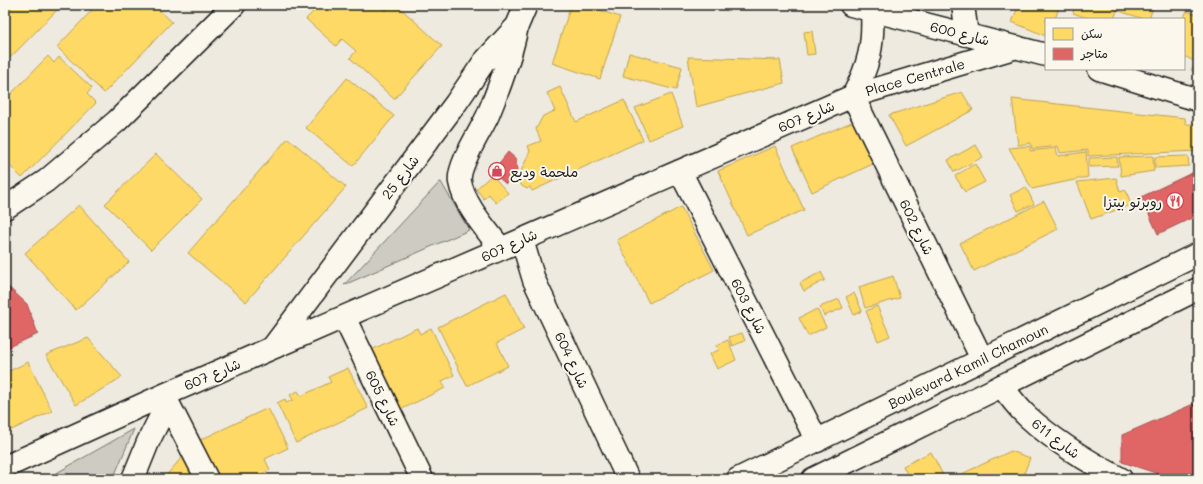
<svg xmlns="http://www.w3.org/2000/svg" width="1203" height="484" viewBox="0 0 1203 484" font-family="Mali,'Playpen Sans Arabic',sans-serif">
  <rect width="100%" height="100%" fill="#eeeadf"/>
  <filter id="ink" filterUnits="userSpaceOnUse"><feTurbulence type="fractalNoise" baseFrequency=".025" numOctaves="2"/><feDisplacementMap in="SourceGraphic" scale="8" xChannelSelector="R" yChannelSelector="G"/><feConvolveMatrix kernelMatrix="1 2 1 2 8 2 1 2 1" color-interpolation-filters="sRGB"/></filter>
  <g filter="url(#ink)">
    <path fill="#ceccc2" stroke="#75746f" d="M 441,182 L 469,230 L 344,285 L 440,182 Z
      M 134,429 L 113,479 L 46,479 Z"/>
    <path fill="#ffd966" stroke="#bba050" d="M 5,5 L 62,5 L 5,63 Z
      M 97,5 L 154,5 L 172,22 L 104,93 L 57,47 Z
      M 306,5 L 379,5 L 385,11 L 391,5 L 397,5 L 442,46 L 394,99 L 350,58 L 356,51 L 342,39 L 336,46 L 306,19 L 313,12 Z
      M 571,5 L 584,5 L 620,17 L 600,79 L 552,63 Z
      M 988,5 L 1008,5 L 1006,9 Z
      M 1019,5 L 1060,5 L 1055,19 L 1046,19 L 1046,36 L 1012,22 Z
      M 1075,5 L 1119,5 L 1114,19 L 1104,17 L 1103,19 L 1090,19 L 1073,13 Z
      M 1121,5 L 1154,5 L 1149,19 L 1144,19 L 1119,11 Z
      M 1187,11 L 1198,15 L 1198,73 L 1191,70 L 1196,62 L 1184,56 L 1183,19 Z
      M 812,31 L 815,54 L 807,55 L 804,32 Z
      M 629,53 L 682,67 L 676,90 L 623,76 Z
      M 48,56 L 54,63 L 59,57 L 92,88 L 87,94 L 96,103 L 22,178 L 5,161 L 5,100 Z
      M 688,57 L 780,60 L 784,83 L 696,107 Z
      M 347,78 L 394,116 L 353,166 L 306,128 Z
      M 560,87 L 576,122 L 624,100 L 643,140 L 532,191 L 530,187 L 527,189 L 522,186 L 517,180 L 530,151 L 528,146 L 541,141 L 536,129 L 543,116 L 555,111 L 547,93 Z
      M 962,92 L 973,110 L 906,146 L 889,115 Z
      M 671,94 L 683,126 L 649,140 L 635,108 Z
      M 1012,99 L 1185,118 L 1186,124 L 1198,124 L 1198,151 L 1088,156 L 1088,150 L 1060,153 L 1058,146 L 1032,149 L 1031,143 L 1018,145 Z
      M 854,121 L 873,164 L 812,192 L 792,148 Z
      M 288,138 L 346,187 L 246,302 L 188,253 Z
      M 976,145 L 983,157 L 954,172 L 948,160 Z
      M 775,146 L 804,210 L 747,235 L 718,171 Z
      M 1030,146 L 1030,151 L 1056,148 L 1058,156 L 1086,152 L 1088,177 L 1032,189 L 1009,148 Z
      M 156,154 L 202,199 L 151,250 L 105,204 Z
      M 1153,156 L 1154,171 L 1121,176 L 1119,157 Z
      M 1188,156 L 1189,166 L 1155,168 L 1155,157 Z
      M 1117,157 L 1118,166 L 1089,167 L 1089,158 Z
      M 975,164 L 985,182 L 965,192 L 955,176 Z
      M 492,175 L 508,193 L 496,203 L 489,194 L 484,199 L 476,189 Z
      M 1116,178 L 1120,192 L 1126,190 L 1131,205 L 1091,219 L 1077,182 Z
      M 1026,187 L 1034,204 L 1018,211 L 1010,195 Z
      M 1044,201 L 1058,229 L 974,271 L 960,243 Z
      M 79,205 L 129,262 L 76,310 L 25,253 Z
      M 681,207 L 714,270 L 649,303 L 617,240 Z
      M 821,272 L 825,280 L 804,291 L 800,283 Z
      M 893,276 L 900,298 L 865,308 L 859,287 Z
      M 506,293 L 524,329 L 497,343 L 508,366 L 467,386 L 438,327 Z
      M 854,293 L 862,311 L 854,315 L 846,297 Z
      M 839,299 L 843,308 L 824,316 L 820,307 Z
      M 877,306 L 890,336 L 878,341 L 866,311 Z
      M 817,309 L 826,327 L 808,336 L 799,318 Z
      M 417,328 L 420,334 L 431,328 L 454,375 L 442,381 L 445,388 L 396,412 L 367,352 Z
      M 742,333 L 745,341 L 732,346 L 729,337 Z
      M 88,338 L 122,377 L 76,405 L 46,355 Z
      M 728,340 L 736,360 L 717,369 L 710,354 L 719,350 L 717,345 Z
      M 28,362 L 52,411 L 5,433 L 5,373 Z
      M 348,368 L 368,408 L 296,443 L 277,403 L 285,399 L 286,403 L 293,400 L 290,395 L 298,391 L 301,396 L 331,382 L 328,377 Z
      M 268,408 L 288,448 L 265,459 L 270,470 L 251,479 L 218,479 L 200,440 Z
      M 1011,451 L 1030,458 L 1022,479 L 951,479 Z
      M 931,452 L 945,479 L 897,479 L 907,474 L 903,466 Z
      M 184,455 L 194,479 L 163,479 Z"/>
    <path fill="#e06666" stroke="#a55050" d="M 508,152 L 516,159 L 517,170 L 506,184 L 492,172 Z
      M 1198,170 L 1198,215 L 1158,234 L 1141,197 Z
      M 5,284 L 27,304 L 38,334 L 5,349 Z
      M 1198,402 L 1198,479 L 1174,479 L 1122,462 L 1122,435 Z"/>
    <g fill="none" stroke-linecap="round" stroke-linejoin="round">
      <g stroke="#1c1c1c" stroke-width="25">
        <path id="minor" d="M 851,5 L 1046,55
          M 963,5 L 967,35
          M 1099,69 L 1198,100
          M 853,96 L 982,359
          M 853,96 C 869,65 874,45 872,10
          M 680,171 L 817,441
          M 5,208 L 46,181 L 117,121 L 234,5
          M 522,240 L 534,280 L 628,479
          M 501,249 C 487,230 464,205 460,182 C 457,166 481,131 488,115 C 500,86 511,57 517,26
          M 344,317 L 422,479
          M 273,347 L 456,103 L 484,62 L 517,26 L 526,5
          M 1001,386 C 1009,395 1017,407 1027,416 C 1055,442 1087,461 1121,479
          M 164,395 L 207,479
          M 5,467 L 164,395 L 853,96 L 1017,47
          M 133,479 L 148,442 L 168,402"/>
      </g>
      <g stroke="#1c1c1c" stroke-width="25">
        <path id="major" d="M 738,479 L 1198,254
          M 813,479 L 1198,289"/>
      </g>
      <use href="#minor" stroke="#fbf7ec" stroke-width="22"/>
      <use href="#major" stroke="#fbf7ec" stroke-width="22"/>
    </g>
  </g>
  <defs>
    <g id="shop-ring" transform="scale(0.9)"><circle r="9.5" fill="#fbf7ec" stroke="#d1495b" stroke-width="1.5"/><path d="M-5-2.5h2.3a2.7 3.5 0 0 1 5.4 0H5L5.5 6h-11ZM-1.5-2.5h3a1.5 2.3 0 0 0-3 0Z" fill="#d1495b"/></g>
    <g id="restaurant-ring" transform="scale(0.9)"><circle r="9.5" fill="#fbf7ec" stroke="#d1495b" stroke-width="1.5"/><path d="M-5-6h1v4h1v-4h1v4h1v-4h1v5L-1.5 .5V6h-2V.5L-5-1ZM5-6V6H3V1.5H1.5Q1.5-4 5-6Z" fill="#d1495b"/></g>
  </defs>
  <g fill-rule="evenodd">
    <use href="#shop-ring" x="497" y="171"/>
    <use href="#restaurant-ring" x="1175" y="201"/>
  </g>
  <g text-anchor="middle" dominant-baseline="central" stroke-width="4" stroke-linejoin="round" paint-order="stroke">
    <g font-size="14" fill="#1c1c1c" stroke="#fbf7ec">
      <text transform="translate(960 33) rotate(14)">شارع 600</text>
      <text transform="translate(915 77) rotate(-16)">Place Centrale</text>
      <text transform="translate(806 116) rotate(-23)">شارع 607</text>
      <text transform="translate(400 177) rotate(-53)">شارع 25</text>
      <text transform="translate(917 227) rotate(64)">شارع 602</text>
      <text transform="translate(509 245) rotate(-24)">شارع 607</text>
      <text transform="translate(749 306) rotate(63)">شارع 603</text>
      <text transform="translate(572 360) rotate(65)">شارع 604</text>
      <text transform="translate(968 366) rotate(-26)">Boulevard Kamil Chamoun</text>
      <text transform="translate(212 374) rotate(-23)">شارع 607</text>
      <text transform="translate(383 398) rotate(64)">شارع 605</text>
      <text transform="translate(1056 438) rotate(37)">شارع 611</text>
    </g>
    <g font-size="14" fill="#1c1c1c" stroke="#fbf7ec" text-anchor="start">
      <text x="510" y="171">ملحمة وديع</text>
      <text x="1162" y="201" text-anchor="end">روبرتو بيتزا</text>
    </g>
  </g>
  <rect width="1203" height="484" fill="none" stroke="#fbf7ec" stroke-width="20"/>
  <rect x="10" y="10" width="1183" height="464" fill="none" stroke="#1c1c1c" stroke-width="1.5" filter="url(#ink)"/>
  <rect x="1045" y="18" width="140" height="52" fill="#fbf7ec" stroke="#a29f99"/>
  <rect x="1053" y="28" width="20" height="12" fill="#ffd966" stroke="#a29f99"/>
  <text x="1081" y="38" font-size="12" fill="#1c1c1c">سكن</text>
  <rect x="1053" y="48" width="20" height="12" fill="#e06666" stroke="#a29f99"/>
  <text x="1081" y="58" font-size="12" fill="#1c1c1c">متاجر</text>
</svg>
